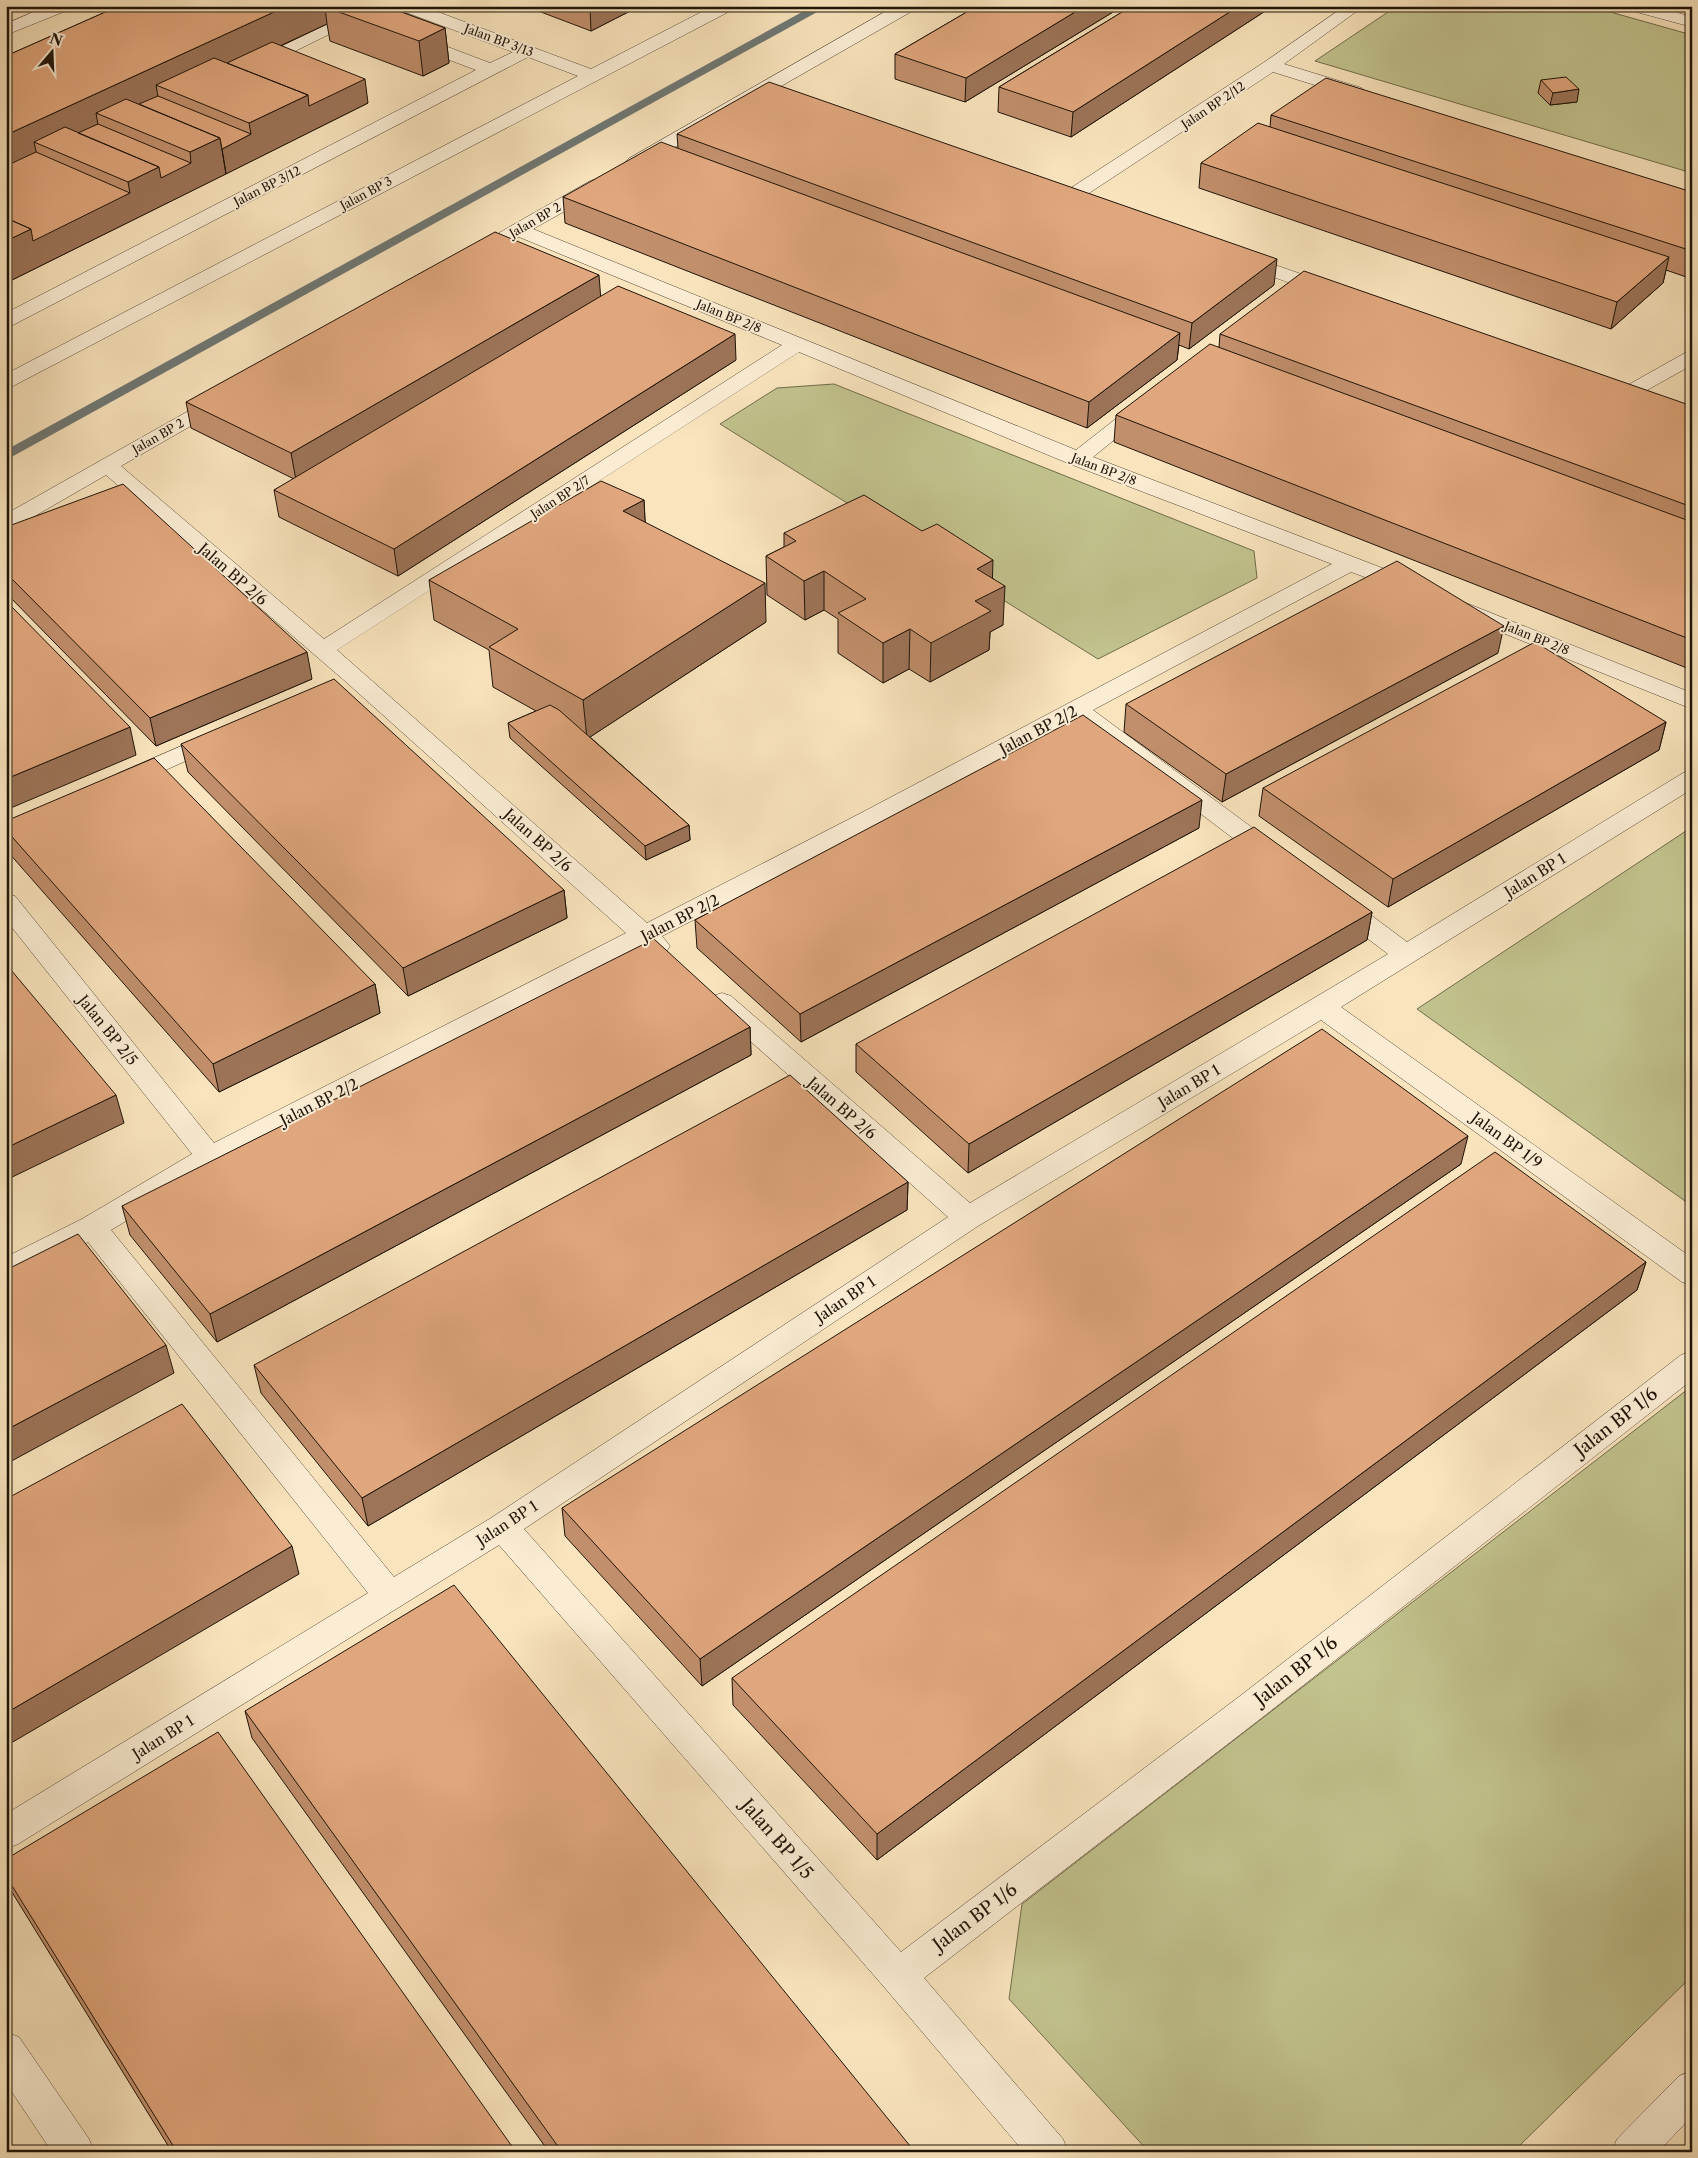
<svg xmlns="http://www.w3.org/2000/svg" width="1698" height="2158" viewBox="0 0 1698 2158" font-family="'Libre Caslon Text',serif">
  <rect width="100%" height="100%" fill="#f9e4bd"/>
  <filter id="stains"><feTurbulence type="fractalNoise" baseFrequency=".004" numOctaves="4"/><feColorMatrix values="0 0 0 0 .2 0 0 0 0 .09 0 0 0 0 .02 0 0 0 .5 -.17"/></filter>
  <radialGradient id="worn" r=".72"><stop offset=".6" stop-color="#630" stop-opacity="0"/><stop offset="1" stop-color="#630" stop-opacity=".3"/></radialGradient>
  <path fill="#c2c38e" stroke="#706c4b" d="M 1397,6 L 1589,6 L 1692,35 L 1692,173 L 1315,61 Z
    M 834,384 L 1254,551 L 1257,578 L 1098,659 L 720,424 L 777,388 Z
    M 1692,827 L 1692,1206 L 1417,1009 Z
    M 1692,1386 L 1692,1976 L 1513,2152 L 1149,2152 L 1009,1999 L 1022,1904 Z"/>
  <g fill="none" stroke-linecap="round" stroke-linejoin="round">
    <path fill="#6f7875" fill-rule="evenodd" d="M 813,6 L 828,6 L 6,460 L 6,450 Z"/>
    <g stroke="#564835" stroke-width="1">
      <path id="minor" d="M 47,6 L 70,6 L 68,10 L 6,35 L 6,24 Z
        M 398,6 L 422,6 L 591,69 L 713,6 L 734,6 L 732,10 L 13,386 L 6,388 L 6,374 L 578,76 L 528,57 L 13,325 L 6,327 L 6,313 L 476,70 L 407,44 L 404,40 L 407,36 L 419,36 L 490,63 L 513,52 L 400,10 Z
        M 895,6 L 916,6 L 914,10 L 640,167 L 634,168 L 628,167 L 625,163 L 628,159 Z
        M 1345,6 L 1364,6 L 1284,64 L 1362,88 L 1365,92 L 1362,96 L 1356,97 L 1350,96 L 1273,72 L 1074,203 L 1067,205 L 1060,203 L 1058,199 L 1060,195 L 1263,63 Z
        M 1627,6 L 1654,6 L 1692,17 L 1692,27 L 1629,10 Z
        M 350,12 L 356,13 L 358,17 L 356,21 L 259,69 L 253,70 L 247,69 L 244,65 L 247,61 Z
        M 597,179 L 604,181 L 606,185 L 604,189 L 533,229 L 1076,450 L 1136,403 L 1143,401 L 1150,403 L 1153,407 L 1150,411 L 1093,457 L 1416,581 L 1419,586 L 1416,591 L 1408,593 L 1351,572 L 1093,710 L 1281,849 L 1285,855 L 1281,861 L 1272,863 L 1263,861 L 1076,719 L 879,825 L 662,936 L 670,946 L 666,952 C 656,955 650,954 642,947 L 220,1164 L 111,1230 L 394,1577 L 491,1518 L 948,1217 L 713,1008 L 709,1002 L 713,996 L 722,993 L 731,996 L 970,1203 L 1388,954 L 1330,910 L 1326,904 L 1330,898 L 1339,895 L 1348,898 L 1407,942 L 1683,773 L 1692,770 L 1692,789 L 1341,1007 L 1692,1258 L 1692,1285 L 1682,1282 L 1321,1020 L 978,1226 L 524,1529 L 901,1952 L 1240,1696 L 1681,1355 L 1692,1351 L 1692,1380 L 1264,1716 L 924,1978 L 1063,2139 L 1068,2152 L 1024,2152 L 885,1988 L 499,1545 L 18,1844 L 6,1849 L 6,1814 L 368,1593 L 88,1242 L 16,1278 L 6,1281 L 6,1257 L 82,1219 L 192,1154 L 6,920 L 6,894 L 15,896 L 214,1143 L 626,933 L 345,681 L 106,475 L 14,528 L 6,530 L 6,514 L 215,396 L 222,394 L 229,396 L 232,400 L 229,404 L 121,466 L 324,639 L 782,345 L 519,237 L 506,243 L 499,241 L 497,237 L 499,233 L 511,226 L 590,181 ZM 799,352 L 1070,464 L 1332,564 L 861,813 L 647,923 L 337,650 Z
        M 1240,253 L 1336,286 L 1339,290 L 1336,294 L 1329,296 L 1322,294 L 1233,263 L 1230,259 L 1233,255 Z
        M 1692,351 L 1692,365 L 1633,398 L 1626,400 L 1619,398 L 1616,394 L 1619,390 L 1685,353 Z
        M 1466,603 L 1692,693 L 1692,709 L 1458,615 L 1455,610 L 1458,605 Z
        M 216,731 L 225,733 L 228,738 L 225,743 L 135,784 L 126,787 L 117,784 L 114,779 L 117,774 Z
        M 6,2032 L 19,2037 L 89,2139 L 94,2152 L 52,2152 L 6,2083 Z
        M 1692,2071 L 1692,2116 L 1658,2152 L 1612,2152 L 1617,2139 L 1679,2076 Z"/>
    </g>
    <use href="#minor" fill="#fbedd4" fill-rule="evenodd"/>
  </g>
  <path fill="#c18f6c" stroke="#1f1408" d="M 119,6 L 385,6 L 445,28 L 449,63 L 423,76 L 330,41 L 327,24 L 281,46 L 368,103 L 6,283 L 6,56 Z
    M 525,6 L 640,6 L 591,31 Z
    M 977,6 L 1123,6 L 965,102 L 895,79 L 895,54 Z
    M 1132,6 L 1273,6 L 1071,137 L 998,112 L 999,87 Z
    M 1541,80 L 1577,102 L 1550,105 L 1538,93 Z
    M 1271,115 L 1692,192 L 1692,279 L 1666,270 L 1663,283 L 1611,329 L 1199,188 L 1201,163 L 1270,127 Z
    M 677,134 L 1274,285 L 1189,349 L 1179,345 L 1177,360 L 1087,428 L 565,223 L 563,197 L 678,148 Z
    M 600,297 L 736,360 L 398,576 L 279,517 L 274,490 L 294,479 L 191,428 L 186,402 Z
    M 1220,334 L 1692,406 L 1692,670 L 1114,442 L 1116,415 L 1219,347 Z
    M 644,500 L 645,522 L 766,622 L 590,737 L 689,825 L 690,840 L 646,860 L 510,738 L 508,723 L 536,711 L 493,687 L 489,650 L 434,620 L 429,580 Z
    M 6,527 L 312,679 L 156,746 L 6,593 Z
    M 784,533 L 993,578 L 1003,625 L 990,632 L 989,650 L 930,682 L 909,669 L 883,683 L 838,653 L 838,619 L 824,610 L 805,620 L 767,595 L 766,556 L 784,547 Z
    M 1498,653 L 1222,802 L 1124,732 L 1126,704 Z
    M 1666,722 L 1659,750 L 1388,907 L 1259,816 L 1263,788 Z
    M 181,744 L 564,890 L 567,918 L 408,996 L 188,772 Z
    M 6,821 L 375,984 L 380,1013 L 219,1092 L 8,852 L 6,845 Z
    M 1199,828 L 801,1042 L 697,948 L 695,920 Z
    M 1372,912 L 1367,940 L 968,1173 L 856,1072 L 856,1044 Z
    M 750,1027 L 751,1055 L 217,1342 L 130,1235 L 122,1206 Z
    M 1461,1164 L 702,1686 L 565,1536 L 562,1508 Z
    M 908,1182 L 907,1210 L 368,1526 L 261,1393 L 254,1365 Z
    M 1646,1262 L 1637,1290 L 877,1860 L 733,1705 L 732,1678 Z
    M 245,1711 L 915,2152 L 549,2152 L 252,1738 Z
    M 6,1859 L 516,2152 L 172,2152 L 10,1889 L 6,1882 Z"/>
  <path fill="#9d7458" stroke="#1f1408" d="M 287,6 L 333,6 L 325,7 L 327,24 L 224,72 L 156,85 L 159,103 L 96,113 L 99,131 L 34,142 L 38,160 L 6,174 L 6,135 Z
    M 590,6 L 640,6 L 591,31 L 590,7 Z
    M 1085,6 L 1123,6 L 965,102 L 966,78 Z
    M 1239,6 L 1273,6 L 1071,137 L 1073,112 Z
    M 445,28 L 449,63 L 423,76 L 419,41 Z
    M 365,79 L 368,103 L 226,174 L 222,149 L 251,134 L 249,123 L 308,95 Z
    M 1579,89 L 1577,102 L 1550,105 L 1553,93 Z
    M 220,138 L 226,174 L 6,283 L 6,241 L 31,229 L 130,193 L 128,182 L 159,167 L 191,163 L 190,152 Z
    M 1669,257 L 1663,283 L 1611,329 L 1617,302 Z
    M 1277,259 L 1274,285 L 1189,349 L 1192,323 Z
    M 599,275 L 601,301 L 296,480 L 291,453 Z
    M 1180,333 L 1177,360 L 1087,428 L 1089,402 Z
    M 735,334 L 736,360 L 398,576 L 394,549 Z
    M 644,500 L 646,539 L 623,511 Z
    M 993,560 L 992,592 L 1005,586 L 1003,625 L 990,632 L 989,650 L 930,682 L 931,643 L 977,569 Z
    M 824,571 L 824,610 L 805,620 L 804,581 Z
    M 765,583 L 766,622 L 587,739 L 583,700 Z
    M 1504,626 L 1498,653 L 1222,802 L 1226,774 Z
    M 910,629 L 909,669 L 883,683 L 883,643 Z
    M 307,652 L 312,679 L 156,746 L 150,718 Z
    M 1666,722 L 1659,750 L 1388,907 L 1393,879 Z
    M 130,727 L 136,755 L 6,810 L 6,779 Z
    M 1202,800 L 1199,828 L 801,1042 L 800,1014 Z
    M 689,825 L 690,840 L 646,860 L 645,846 Z
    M 564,890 L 567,918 L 408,996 L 403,968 Z
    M 1372,912 L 1367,940 L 968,1173 L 969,1144 Z
    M 375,984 L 380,1013 L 219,1092 L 213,1064 Z
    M 750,1027 L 751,1055 L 217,1342 L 210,1314 Z
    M 116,1095 L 124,1123 L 6,1180 L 6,1148 Z
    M 1468,1136 L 1461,1164 L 702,1686 L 700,1659 Z
    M 908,1182 L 907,1210 L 368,1526 L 362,1498 Z
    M 1646,1262 L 1637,1290 L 877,1860 L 877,1834 Z
    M 166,1345 L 174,1373 L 6,1464 L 6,1430 Z
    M 292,1546 L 299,1574 L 6,1746 L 6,1713 Z"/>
  <path fill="#e0a67d" stroke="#1f1408" d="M 119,6 L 287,6 L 6,135 L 6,56 Z
    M 385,6 L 445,28 L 419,41 L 325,7 Z
    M 977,6 L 1085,6 L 966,78 L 895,54 Z
    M 1132,6 L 1239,6 L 1073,112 L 999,87 Z
    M 272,42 L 365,79 L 309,106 L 308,95 L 227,63 Z
    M 214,58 L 308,95 L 249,123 L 156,85 Z
    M 1566,77 L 1579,89 L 1553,93 L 1541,80 Z
    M 1326,78 L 1692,192 L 1692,251 L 1271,115 Z
    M 769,82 L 1277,259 L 1192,323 L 677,134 Z
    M 158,96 L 251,134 L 222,149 L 220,138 L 139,104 Z
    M 126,99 L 220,138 L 190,152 L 96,113 Z
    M 1258,123 L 1669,257 L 1617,302 L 1201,163 Z
    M 98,124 L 191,163 L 161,178 L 159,167 L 78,133 Z
    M 65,127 L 159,167 L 128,182 L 34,142 Z
    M 661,142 L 1180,333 L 1089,402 L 563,197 Z
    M 36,152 L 130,193 L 33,241 L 31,229 L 6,218 L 6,166 Z
    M 6,218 L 31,229 L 6,241 Z
    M 495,232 L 599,275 L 291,453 L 186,402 Z
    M 1304,271 L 1692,406 L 1692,507 L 1220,334 Z
    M 618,286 L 735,334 L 394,549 L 274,490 Z
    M 1210,344 L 1692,522 L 1692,640 L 1116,415 Z
    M 601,481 L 644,500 L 623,511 L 765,583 L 583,700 L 489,647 L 518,629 L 429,580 Z
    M 123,484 L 307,652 L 150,718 L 6,573 L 6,527 Z
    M 864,495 L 922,531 L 937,524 L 993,560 L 977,569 L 1005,586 L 975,601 L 991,611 L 931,643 L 910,629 L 883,643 L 838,613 L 866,599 L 824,571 L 804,581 L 766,556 L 796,541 L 784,533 Z
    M 1397,561 L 1504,626 L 1226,774 L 1126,704 Z
    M 6,601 L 130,727 L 6,779 Z
    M 1535,642 L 1666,722 L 1393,879 L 1263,788 Z
    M 334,679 L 564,890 L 403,968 L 181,744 Z
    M 550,705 L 559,710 L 689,825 L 645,846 L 508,723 Z
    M 1083,715 L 1202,800 L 800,1014 L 695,920 Z
    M 154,758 L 375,984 L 213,1064 L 6,830 L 6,821 Z
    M 1254,827 L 1372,912 L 969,1144 L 856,1044 Z
    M 654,939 L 750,1027 L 210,1314 L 122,1206 Z
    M 6,964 L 116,1095 L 6,1148 Z
    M 1322,1029 L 1468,1136 L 700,1659 L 562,1508 Z
    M 790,1075 L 908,1182 L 362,1498 L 254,1365 Z
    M 1495,1152 L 1646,1262 L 877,1834 L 732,1678 Z
    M 78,1234 L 166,1345 L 6,1430 L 6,1270 Z
    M 182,1404 L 292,1546 L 6,1713 L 6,1499 Z
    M 454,1585 L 915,2152 L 562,2152 L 245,1711 Z
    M 218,1732 L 516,2152 L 177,2152 L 6,1876 L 6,1859 Z
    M 6,2135 L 16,2152 L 6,2152 Z"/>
  <g text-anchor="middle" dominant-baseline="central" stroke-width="4" stroke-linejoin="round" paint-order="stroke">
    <g font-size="12" fill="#1f1408" stroke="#fbedd4">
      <text transform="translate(499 40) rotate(20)">Jalan BP 3/13</text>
      <text transform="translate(1213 105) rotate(-34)">Jalan BP 2/12</text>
      <text transform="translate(267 186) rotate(-27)">Jalan BP 3/12</text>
      <text transform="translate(366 193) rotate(-28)">Jalan BP 3</text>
      <text transform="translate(535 220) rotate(-30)">Jalan BP 2</text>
      <text transform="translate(729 316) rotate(22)">Jalan BP 2/8</text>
      <text transform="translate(158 436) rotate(-30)">Jalan BP 2</text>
      <text transform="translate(1104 469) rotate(21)">Jalan BP 2/8</text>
      <text transform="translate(560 497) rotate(-33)">Jalan BP 2/7</text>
      <text transform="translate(1537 638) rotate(22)">Jalan BP 2/8</text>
    </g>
    <g font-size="15" fill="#1f1408" stroke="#fbedd4">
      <text transform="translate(233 574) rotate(41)">Jalan BP 2/6</text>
      <text transform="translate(1038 730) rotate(-28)">Jalan BP 2/2</text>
      <text transform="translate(538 840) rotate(42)">Jalan BP 2/6</text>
      <text transform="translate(1535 875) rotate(-32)">Jalan BP 1</text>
      <text transform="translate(680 918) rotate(-27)">Jalan BP 2/2</text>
      <text transform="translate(108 1030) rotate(51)">Jalan BP 2/5</text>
      <text transform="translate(1189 1086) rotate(-31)">Jalan BP 1</text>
      <text transform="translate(319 1102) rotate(-27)">Jalan BP 2/2</text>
      <text transform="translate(842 1108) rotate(41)">Jalan BP 2/6</text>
      <text transform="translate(1507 1140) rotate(36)">Jalan BP 1/9</text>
      <text transform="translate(845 1299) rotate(-34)">Jalan BP 1</text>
      <text transform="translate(507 1523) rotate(-33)">Jalan BP 1</text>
      <text transform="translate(163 1737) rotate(-32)">Jalan BP 1</text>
    </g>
    <g font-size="18" fill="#1f1408" stroke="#fbedd4">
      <text transform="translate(1616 1422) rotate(-38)">Jalan BP 1/6</text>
      <text transform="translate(1296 1671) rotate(-38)">Jalan BP 1/6</text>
      <text transform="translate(777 1839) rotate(49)">Jalan BP 1/5</text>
      <text transform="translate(975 1917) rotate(-37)">Jalan BP 1/6</text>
    </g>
  </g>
  <rect width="1698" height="2158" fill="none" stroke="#f9e4bd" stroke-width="25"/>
  <rect x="8" y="8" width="1683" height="2143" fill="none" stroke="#1f1408" stroke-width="2.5"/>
  <rect x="12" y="12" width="1673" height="2133" fill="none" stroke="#1f1408"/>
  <g transform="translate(52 52) rotate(19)" stroke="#fbedd4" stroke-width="4" paint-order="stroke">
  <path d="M0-4L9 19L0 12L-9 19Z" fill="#1f1408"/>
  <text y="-8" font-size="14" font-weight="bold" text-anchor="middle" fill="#1f1408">N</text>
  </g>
  <rect width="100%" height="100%" filter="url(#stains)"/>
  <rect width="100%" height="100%" fill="url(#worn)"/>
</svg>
